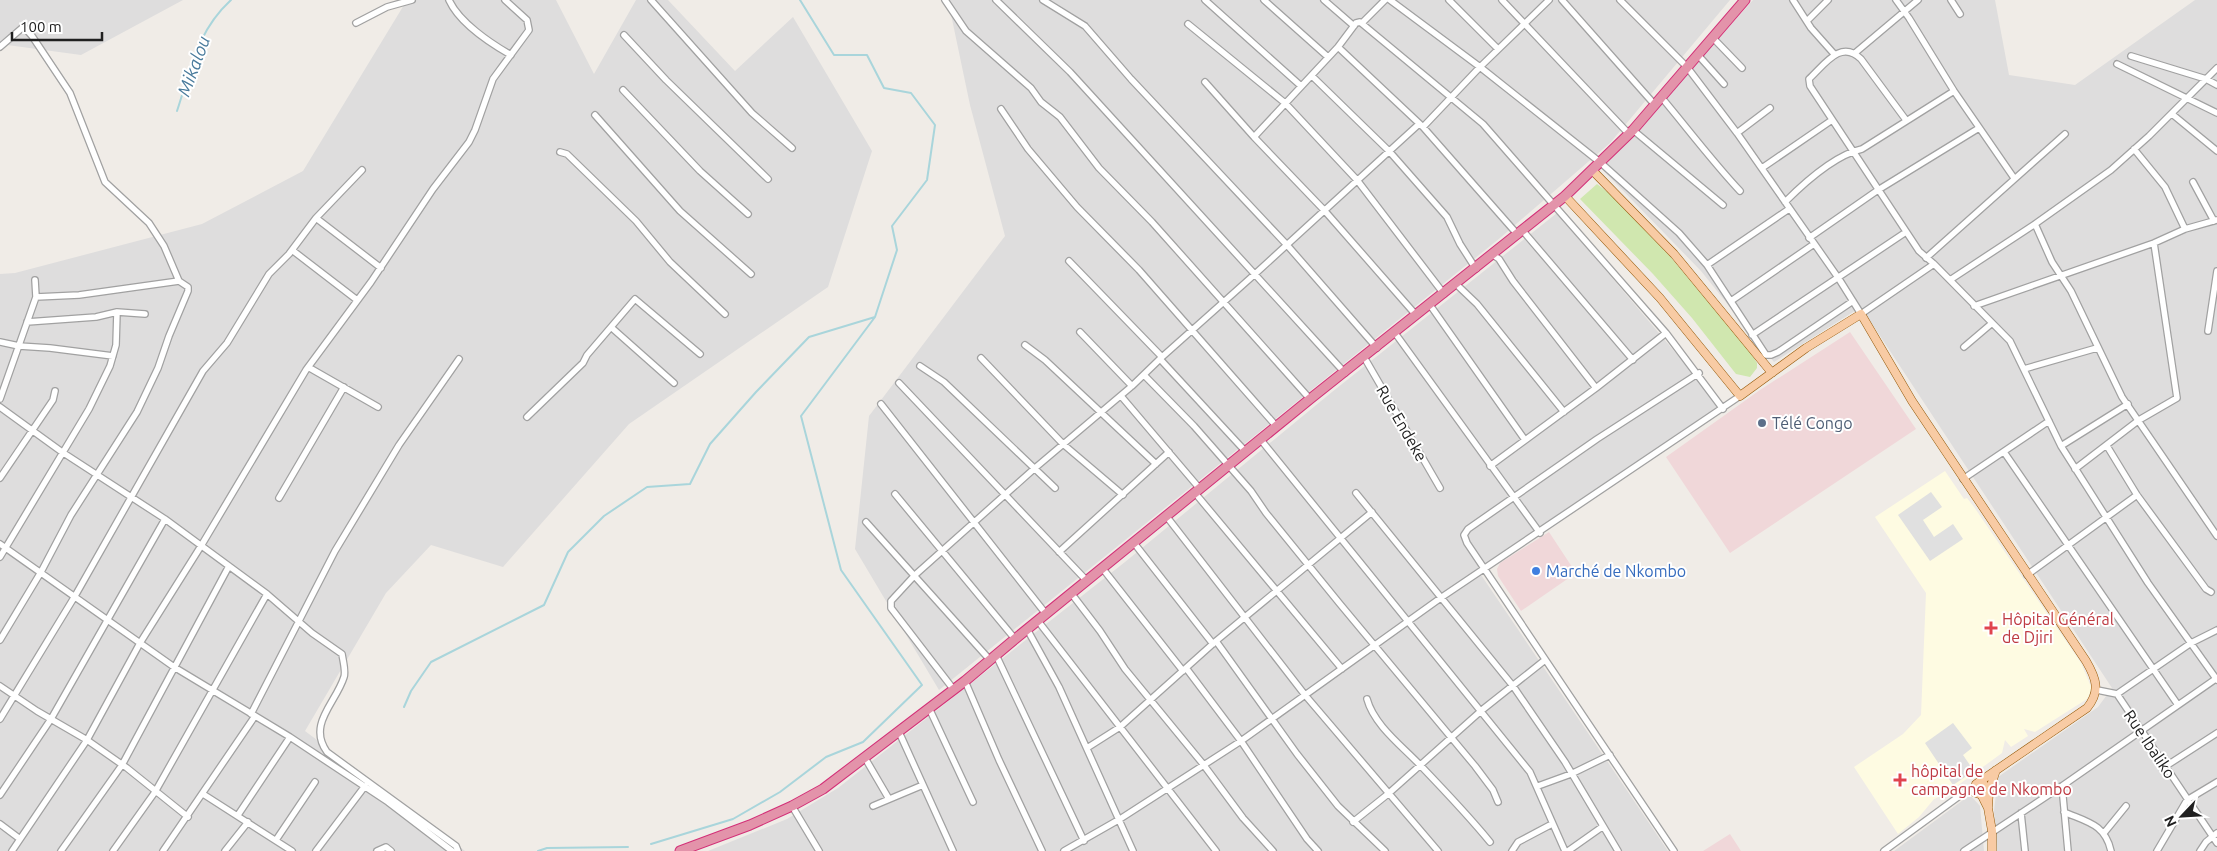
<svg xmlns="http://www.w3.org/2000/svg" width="2217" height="851" viewBox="0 0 2217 851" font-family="Ubuntu,sans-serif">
  <rect width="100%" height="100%" fill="#f0ece7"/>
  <path fill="#dedddd" d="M 0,0 L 183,0 L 81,55 L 0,44 Z
    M 407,0 L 556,0 L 594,74 L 636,0 L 668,0 L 735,71 L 793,17 L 872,151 L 828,287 L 629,424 L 503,567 L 431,545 L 386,593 L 305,731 L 465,851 L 0,851 L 0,274 L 15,273 L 202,224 L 303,171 Z
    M 948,0 L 1730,0 L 1610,143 L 1500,238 L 939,690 L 855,549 L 869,416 L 1005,236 L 970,105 Z
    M 1753,0 L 1995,0 L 2009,75 L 2075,85 L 2195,0 L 2217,0 L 2217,851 L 1997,851 L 1994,811 L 1998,777 L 2098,707 L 2112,688 L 1861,307 L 1774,362 L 1701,271 L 1602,169 Z
    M 1557,213 L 1686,365 L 1717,407 L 1477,569 L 1668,851 L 708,851 L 787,819 L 838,788 L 1125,562 L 1332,392 Z
    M 1970,795 L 1980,806 L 1984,851 L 1894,851 Z"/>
  <path fill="#f0d7d9" d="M 1850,332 L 1916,429 L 1730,553 L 1666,457 L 1760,390 Z
    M 1549,532 L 1576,573 L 1521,611 L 1498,576 L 1497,569 L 1500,563 Z
    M 1730,834 L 1741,851 L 1703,851 Z"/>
  <path fill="#fefbe2" d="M 1945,471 L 1964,499 L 1967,498 L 1974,507 L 2081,663 L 2092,689 L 2087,699 L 2035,732 L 2024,729 L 2028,736 L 2011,747 L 2005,740 L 2002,753 L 1946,794 L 1934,799 L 1919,817 L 1898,834 L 1854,767 L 1903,734 L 1921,715 L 1926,593 L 1875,517 Z"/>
  <path fill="#d0e7af" d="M 1597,184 L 1610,194 L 1668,254 L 1750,352 L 1757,363 L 1757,368 L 1750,377 L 1736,374 L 1692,318 L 1653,274 L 1580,199 Z"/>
  <path fill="#e0e0e0" d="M 1931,492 L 1942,507 L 1923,520 L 1934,537 L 1953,524 L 1963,539 L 1930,561 L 1898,515 Z
    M 1953,723 L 1972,748 L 1963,755 L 1974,771 L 1953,785 L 1925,743 Z"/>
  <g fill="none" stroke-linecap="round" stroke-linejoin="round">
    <path stroke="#a9d5db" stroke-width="2" d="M 177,111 C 191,69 197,31 231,0
      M 404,707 L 411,691 L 431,662 L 544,605 L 568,552 L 604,516 L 647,487 L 690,484 L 710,444 L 756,392 L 809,337 L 875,317
      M 651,844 L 733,819 L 780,792 L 826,757 L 863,742 L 922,685 L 841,570 L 801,416 L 875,317 L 897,250 L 892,226 L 927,180 L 935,125 L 911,93 L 884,88 L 867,55 L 834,55 L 800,0
      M 538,851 L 547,848 L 628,847"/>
    <g stroke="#a1a1a1" stroke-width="8">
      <path id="minor" d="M 449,0 C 459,22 490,43 511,55
        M 651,0 L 752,113 L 792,148
        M 945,0 L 966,31 L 1031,88 L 1041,102 L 1060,117 L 1099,168 L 1152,222 L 1310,399
        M 996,0 L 1070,72 L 1345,373
        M 1043,0 L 1085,26 L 1131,79 L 1287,245 L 1377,348
        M 1205,0 L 1301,86
        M 1264,0 L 1328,57
        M 1324,0 L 1354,26
        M 1390,0 L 1480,67 L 1601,163 L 1679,233 L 1707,265 L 1766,355 L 1771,355 L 1778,352 L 1853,301
        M 1449,0 L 1498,49
        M 1502,0 L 1629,134
        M 1562,0 L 1655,105
        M 1620,0 L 1687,67 L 1737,133 L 1839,279 L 1861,314 L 1934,264
        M 1793,0 L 1811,28 L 1835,55
        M 1896,0 L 1909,18 L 1954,91 L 2014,178
        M 1951,0 L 1960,14
        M 1807,21 L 1828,0
        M 356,23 L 387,7 L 412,0
        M 1362,23 L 1385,0
        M 1188,24 L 1285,103 L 1357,180 L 1444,294
        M 624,35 L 666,80 L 768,179
        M 1713,38 L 1742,68
        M 0,47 L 22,28 L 25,28 L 32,36 L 70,93 L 105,182 L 149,223 L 164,246 L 179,281 L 188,287 L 188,291 L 169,336 L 158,368 L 137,412 L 71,515 L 41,572 L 0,640
        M 1338,47 L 1423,127 L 1518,235
        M 1855,53 L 1918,0
        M 1698,55 L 1724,84
        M 2131,56 L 2206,79 L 2217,85
        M 2117,64 L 2217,113
        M 1312,76 L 1389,151 L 1447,217 L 1460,244 L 1476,269
        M 1205,82 L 1254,137 L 1324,210 L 1416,315
        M 623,90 L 700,171 L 748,214
        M 1662,98 C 1688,129 1712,161 1740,191
        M 1001,109 L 1028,149 L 1077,207 L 1139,270 L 1277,427
        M 2172,114 L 2217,151
        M 595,115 L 680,211 L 751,274
        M 1906,120 L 1861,59 C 1841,39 1825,64 1809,79 L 1810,86 L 1919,251 L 1934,264 L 2010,341 L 2061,446 L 2148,583 L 2217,680
        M 1423,127 L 1480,67 L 1549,0
        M 1633,130 L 1723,205
        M 1737,133 L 1770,108
        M 1254,137 L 1338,47 L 1356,23 L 1360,22 L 1483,124 L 1666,333 L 1723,409
        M 2134,149 L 2165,187 L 2185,229
        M 560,152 L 567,154 L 636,221 L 670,262 L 725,314
        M 1762,168 L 1832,120
        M 2193,182 L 2214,221
        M 1785,202 C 1804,183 1835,155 1862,149 L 1954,91
        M 316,218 L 381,268
        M 2035,224 L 2052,262 L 2071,291 L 2122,397 L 2217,536
        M 1523,231 L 1633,360
        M 1809,238 L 1878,190 L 1979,128
        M 292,250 L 357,300
        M 1493,255 L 1499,259 L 1513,281 L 1596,388
        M 1926,258 L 2065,134
        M 1069,261 L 1162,357
        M 1707,265 L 1789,209
        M 1950,280 L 2035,224 L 2111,170 L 2149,136 L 2217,68
        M 1456,284 L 1477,304 L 1564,412
        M 36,297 L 79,295 L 179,281
        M 1731,301 L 1814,244
        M 1430,305 L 1525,440
        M 1974,306 L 2154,243 L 2185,229 L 2217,220
        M 27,322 L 96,317 L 117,312 L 145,314
        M 612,328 L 674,383
        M 2208,331 L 2217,271
        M 1080,332 L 1132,386
        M 1395,333 L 1540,533
        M 1752,335 L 1906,232
        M 0,342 L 19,346 L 50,348 L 113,356
        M 1025,345 L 1045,360 L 1156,464
        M 1964,347 L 1991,324
        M 1364,357 L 1440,488
        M 981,358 L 1063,444 L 1123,495
        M 1160,359 L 1246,452
        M 920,366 L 944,382 L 1055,488
        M 308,367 L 378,407
        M 2024,369 L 2097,348
        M 1144,375 L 1194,426 L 1251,491 L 1266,513 L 1340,604 L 1475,766 L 1493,790 L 1498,802
        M 899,383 L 1087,581
        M 1121,396 L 1200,489
        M 0,399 L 36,297 L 35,280
        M 881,404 L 1046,614
        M 0,407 L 62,452 L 165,519 L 267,594 L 312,633 L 342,654 C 343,661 346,671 344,677 C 336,703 307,724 327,752 L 456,846 L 458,851
        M 527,417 L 583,363 L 587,355 L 635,299 L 700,354
        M 1261,440 L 1530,772 L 1565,851
        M 2061,446 L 2128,404
        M 2107,446 L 2137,495 L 2206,589 L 2211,592
        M 2004,452 L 2178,705
        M 1490,466 L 1596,388 L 1666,333
        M 2075,469 L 2139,420 L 2177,398 L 2154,243
        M 0,478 L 53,400 L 55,391
        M 1963,479 L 2049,421
        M 1195,493 L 1342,669
        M 1356,493 L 1513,686 L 1565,762 L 1618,851
        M 895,494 L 1015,639
        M 279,498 L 344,387
        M 1167,517 L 1305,695 L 1438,851
        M 866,522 L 990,660
        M 1134,543 L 1213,644
        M 0,544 L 174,667 L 290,737 L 388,802 L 452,851
        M 1059,552 L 1169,452
        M 0,557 L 89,409 L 110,366 L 116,345 L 117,312
        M 1103,569 L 1183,671
        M 2027,575 L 2137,495
        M 1071,593 L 1100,631 L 1125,669 L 1203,764 L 1243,818 L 1273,851
        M 1038,621 L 1216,851
        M 1027,629 L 1059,687 L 1133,851
        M 1216,641 L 1297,754 L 1338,806 L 1385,851
        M 996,655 L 1084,841
        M 1186,668 L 1241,741 L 1307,839 L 1318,851
        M 965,681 L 999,760 L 1042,851
        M 0,686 L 37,711 L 87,740 L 127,768 L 188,817
        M 954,690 L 891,608 L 891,601 L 915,575 L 1035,468 L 1132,386 L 1162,357 L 1255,274 L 1419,124
        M 2097,690 L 2117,694 L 2191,643 L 2217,630
        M 2117,694 L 2217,843
        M 1367,699 C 1374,725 1402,746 1420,765 C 1444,790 1468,815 1490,842
        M 929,708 L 973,802
        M 251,714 L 335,551 L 399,445 L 459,359
        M 0,719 L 75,596 L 203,371 L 227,343 L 269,274 L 289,254 L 316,218 L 362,170
        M 899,732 L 953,851
        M 1087,748 L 1120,727 L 1216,641 L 1372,512
        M 865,758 L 889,799
        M 2166,766 L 2217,733
        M 1538,786 L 1571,774 L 1610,755
        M 2062,786 L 2068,851
        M 203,794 L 292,851
        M 0,795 L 51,719 L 165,519
        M 792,806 L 819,851
        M 873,806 L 923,785
        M 2064,812 C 2087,822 2105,824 2111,851
        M 2021,813 L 2025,851
        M 238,815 L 290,737
        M 1353,822 L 1388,794 L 1482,710 L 1545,660
        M 0,824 L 20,839
        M 2104,833 L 2126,806
        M 276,840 L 315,782
        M 12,851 L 87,740 L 140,643 L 201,546 L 306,370 L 371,282 L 433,189 L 469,142 L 475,130 L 493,79 L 529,30 L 527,20 L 505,0
        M 61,851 L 122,765 L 229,566
        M 113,851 L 155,792 L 267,594
        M 163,851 L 255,716
        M 225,851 L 248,822
        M 316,851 L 365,786
        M 377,851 L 386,847 L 391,851
        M 1064,851 L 1120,819 L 1241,741 L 1442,597 L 1740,396
        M 1512,851 L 1518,842 L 1552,824
        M 1568,851 L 1602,827
        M 1674,851 L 1467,543 L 1464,535 L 1468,529 L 1597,439 L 1699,373
        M 1884,851 L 1969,789
        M 1964,851 L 2062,786 L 2217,678
        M 2157,851 L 2187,800 L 2217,782
        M 2200,851 L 2206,842 L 2217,833"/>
    </g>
    <g stroke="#945807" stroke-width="9">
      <path id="major" d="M 1593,171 L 1674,254 L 1772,373
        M 1565,196 L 1660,298 L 1740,396 L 1806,348 L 1861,314 L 1912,401 L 2086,661 C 2096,678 2101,691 2087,708 L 1976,784 L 1988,808
        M 1981,780 L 1989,792 L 1988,808 L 1992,831 L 1992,851
        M 1968,790 L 1982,795
        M 1989,792 L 1996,770"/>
    </g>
    <g stroke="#d32f77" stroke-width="11">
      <path id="highway" d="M 680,851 L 750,825 L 792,806 L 823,789 L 965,681 L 1015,639 L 1310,399 L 1565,196 L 1633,130 L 1745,0"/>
    </g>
    <use href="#minor" stroke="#fff" stroke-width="5.5"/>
    <use href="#major" stroke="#f8cba4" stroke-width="8"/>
    <use href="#highway" stroke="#e393aa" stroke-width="9"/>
  </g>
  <circle fill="#5c6f8a" stroke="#fff" stroke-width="2" cx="1762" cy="423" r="5"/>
  <circle fill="#3f7fe0" stroke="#fff" stroke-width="2" cx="1536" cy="571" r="5"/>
  <g fill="#e0444e" stroke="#fff" stroke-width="2">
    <path d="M1988.5 620.5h5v5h5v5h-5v5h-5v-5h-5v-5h5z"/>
    <path d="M1897.5 772.5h5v5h5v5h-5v5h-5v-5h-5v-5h5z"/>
  </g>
  <g text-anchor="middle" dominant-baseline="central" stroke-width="4" stroke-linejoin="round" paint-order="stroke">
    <g font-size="16" fill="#202020" stroke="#fff">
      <text transform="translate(1402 423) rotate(60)">Rue Endeke</text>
      <text transform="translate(2150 744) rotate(56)">Rue Ibaliko</text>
    </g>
    <g font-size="16" fill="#4e5e75" stroke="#fff" text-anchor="start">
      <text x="1772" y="423">Télé Congo</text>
    </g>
    <g font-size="16" fill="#366cbe" stroke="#fff" text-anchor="start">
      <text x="1546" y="571">Marché de Nkombo</text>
    </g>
    <g font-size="16" fill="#be3a42" stroke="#fff" text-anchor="start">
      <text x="2002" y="619">Hôpital Général<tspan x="2002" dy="18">de Djiri</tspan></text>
      <text x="1911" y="771">hôpital de<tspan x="1911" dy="18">campagne de Nkombo</tspan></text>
    </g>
    <g font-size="18" font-style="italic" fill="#4a7b9c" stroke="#fff">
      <text transform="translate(193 66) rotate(-70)">Mikalou</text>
    </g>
  </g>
  <g transform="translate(2182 816) rotate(245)" stroke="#ffffff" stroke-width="4" paint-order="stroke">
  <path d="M0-4L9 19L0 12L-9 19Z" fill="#202020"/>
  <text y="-8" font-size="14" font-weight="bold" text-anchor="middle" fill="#202020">N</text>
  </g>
  <path d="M12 32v8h90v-8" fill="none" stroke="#202020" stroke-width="2.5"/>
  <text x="20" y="32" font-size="15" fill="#202020" stroke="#ffffff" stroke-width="4" paint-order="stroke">100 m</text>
</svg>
